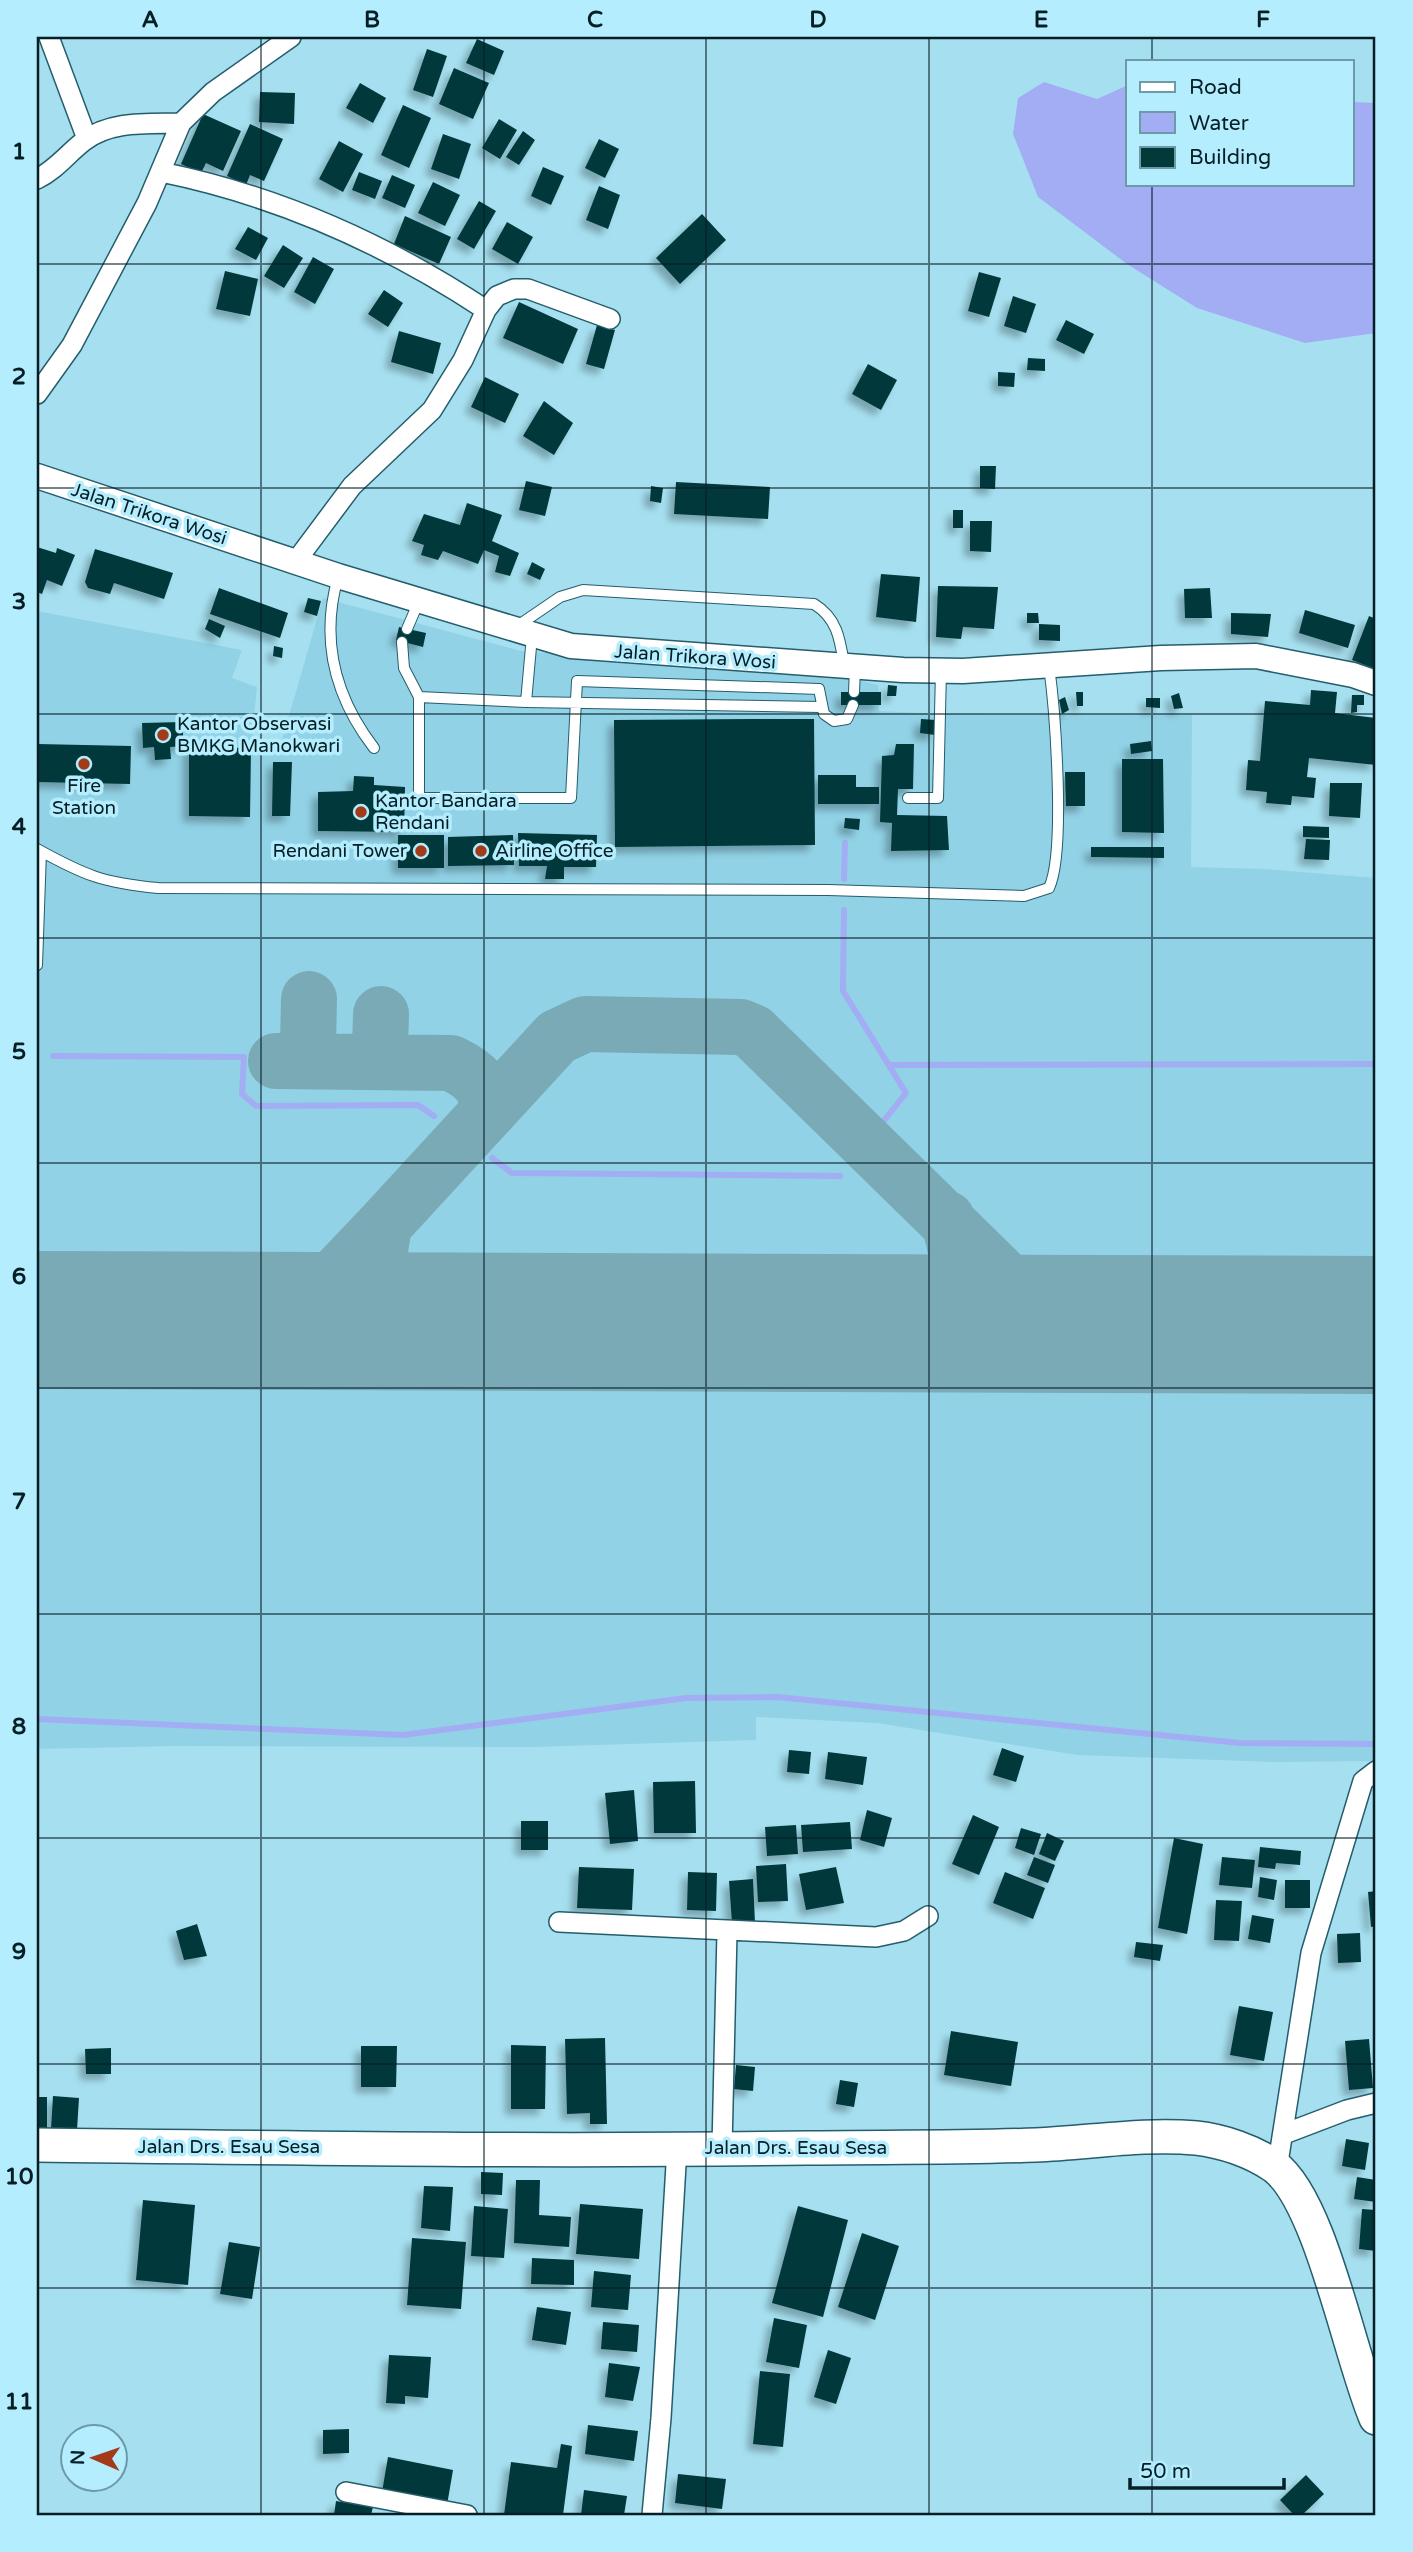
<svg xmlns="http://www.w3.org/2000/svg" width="1413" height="2552" viewBox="0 0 1413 2552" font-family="'Varela Round',sans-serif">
  <defs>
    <filter id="shadow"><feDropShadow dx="-6" dy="6" stdDeviation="3.5" flood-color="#0004"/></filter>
  </defs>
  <rect width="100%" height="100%" fill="#a6e0f0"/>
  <path fill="#91d2e6" d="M 323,598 L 521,651 L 838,675 L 878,685 L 879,711 L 942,714 L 1192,715 L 1191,867 L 1265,869 L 1376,878 L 1376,1761 L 1275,1762 L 1078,1755 L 877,1723 L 756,1717 L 756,1740 L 534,1747 L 174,1746 L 37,1749 L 37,611 L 242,650 L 232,678 L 257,687 L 252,734 L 278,754 Z"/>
  <path fill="#a3adf4" d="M 1044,82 L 1097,99 L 1128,85 L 1128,184 L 1352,184 L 1352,102 L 1376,103 L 1376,333 L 1305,343 L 1197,308 L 1127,264 L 1038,197 L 1013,134 L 1018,98 Z"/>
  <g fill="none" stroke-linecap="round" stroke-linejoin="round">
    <path stroke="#a3adf4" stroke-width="6" d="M 844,879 L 845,843
      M 844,910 L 843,991 L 906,1093 L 882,1123
      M 53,1056 L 244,1057 L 242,1094 L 256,1106 L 418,1105 L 434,1116
      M 889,1065 L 1376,1064
      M 492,1158 L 512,1173 L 840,1176
      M 37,1719 L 403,1735 L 686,1698 L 777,1697 L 1240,1743 L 1376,1744"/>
    <path stroke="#79aab6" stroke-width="56" d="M 276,1061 L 451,1063 C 474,1074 488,1085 488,1112
      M 294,1061 L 308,1044 L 309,999
      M 370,1061 L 380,1048 L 381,1014
      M 275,1321 L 306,1307 L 385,1224
      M 472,1322 C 403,1313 365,1302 385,1224 L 557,1037 L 585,1024 L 741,1027 L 753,1032 L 1030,1303 L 1058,1318 L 1079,1324
      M 916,1324 C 954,1288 967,1270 947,1219"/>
    <path stroke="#79aab6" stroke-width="138" d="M 37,1320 L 1376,1325"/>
  </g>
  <path fill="#04393a" filter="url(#shadow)" d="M 477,39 L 504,51 L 494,75 L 466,63 Z
    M 427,49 L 447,56 L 433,97 L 413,90 Z
    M 454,68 L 489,83 L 473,119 L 439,104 Z
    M 360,83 L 386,98 L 373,123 L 346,108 Z
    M 260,92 L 295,93 L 294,124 L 259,122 Z
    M 403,105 L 431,118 L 409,168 L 381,155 Z
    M 203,114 L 241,131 L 223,171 L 206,163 L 201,173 L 181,164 Z
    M 499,119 L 517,130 L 500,159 L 482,148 Z
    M 250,124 L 283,139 L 264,181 L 250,175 L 246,185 L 227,176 Z
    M 523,131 L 535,140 L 519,165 L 506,157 Z
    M 443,134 L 471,144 L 459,179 L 431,169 Z
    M 599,139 L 619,149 L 605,178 L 585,168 Z
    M 339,141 L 363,154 L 343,192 L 319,179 Z
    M 543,167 L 564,176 L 551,205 L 531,196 Z
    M 359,172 L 382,181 L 375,199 L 352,190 Z
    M 392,175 L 415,185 L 405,208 L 382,198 Z
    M 433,182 L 460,195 L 445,226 L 418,213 Z
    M 599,186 L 620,195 L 608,229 L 586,220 Z
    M 479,201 L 496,211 L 474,249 L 457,239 Z
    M 702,214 L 726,240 L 680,284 L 656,258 Z
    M 405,216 L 451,237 L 439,264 L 394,244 Z
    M 507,222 L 533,237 L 518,264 L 492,249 Z
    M 248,227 L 268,238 L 256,260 L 235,249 Z
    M 283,245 L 303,258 L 284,288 L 264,276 Z
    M 313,257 L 334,269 L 315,304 L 294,292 Z
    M 225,271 L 258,279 L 250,316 L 216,309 Z
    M 979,272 L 1001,278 L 989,317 L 968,311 Z
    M 384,290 L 403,303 L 388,327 L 368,314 Z
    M 1013,296 L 1036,304 L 1026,333 L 1004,326 Z
    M 519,302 L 578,329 L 563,364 L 503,338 Z
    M 1066,320 L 1094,334 L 1084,354 L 1056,340 Z
    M 597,325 L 615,330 L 604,369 L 586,364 Z
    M 399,331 L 441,343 L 433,374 L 391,362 Z
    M 1028,358 L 1045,359 L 1045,371 L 1027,370 Z
    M 868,364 L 897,380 L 881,410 L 852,394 Z
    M 998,372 L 1015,373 L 1014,387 L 998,386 Z
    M 485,377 L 519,394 L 505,423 L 471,407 Z
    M 544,401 L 573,423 L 554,455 L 523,436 Z
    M 980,466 L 996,466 L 995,489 L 980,488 Z
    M 526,481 L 552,487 L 545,516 L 519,510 Z
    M 676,482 L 770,487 L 768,519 L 674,514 Z
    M 651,486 L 663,488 L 661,503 L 650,501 Z
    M 467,503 L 502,515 L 492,541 L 519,553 L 510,576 L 495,572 L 499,556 L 484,550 L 478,564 L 443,551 L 438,560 L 421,555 L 424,545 L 412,541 L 424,514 L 460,525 Z
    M 953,510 L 963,510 L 963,528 L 953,528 Z
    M 970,521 L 992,521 L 991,552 L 970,551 Z
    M 37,547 L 56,553 L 57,548 L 75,555 L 62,586 L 47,580 L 42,594 L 37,592 Z
    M 95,549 L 173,573 L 164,599 L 114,583 L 110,594 L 88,588 L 85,582 Z
    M 532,562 L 545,569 L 540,580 L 527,574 Z
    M 881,574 L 920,577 L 916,622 L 876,617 Z
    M 938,586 L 998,587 L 994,629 L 963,627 L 961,639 L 936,637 Z
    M 219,588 L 288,613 L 280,638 L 210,614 Z
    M 1210,588 L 1212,618 L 1185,618 L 1184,589 Z
    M 308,598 L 321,601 L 317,616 L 304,612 Z
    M 1305,610 L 1355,625 L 1348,648 L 1299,633 Z
    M 1027,613 L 1038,613 L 1039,623 L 1027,623 Z
    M 1231,613 L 1271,614 L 1268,637 L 1231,634 Z
    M 1369,616 L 1376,619 L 1375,669 L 1352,660 Z
    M 209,619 L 225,626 L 220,638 L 205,629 Z
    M 1039,624 L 1060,625 L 1060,641 L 1039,640 Z
    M 399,627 L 426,633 L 423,647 L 396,640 Z
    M 274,646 L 283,648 L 282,658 L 273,656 Z
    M 888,685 L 897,686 L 896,696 L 887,696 Z
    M 1311,690 L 1337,692 L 1335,713 L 1376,718 L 1376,765 L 1309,758 L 1307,777 L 1316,778 L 1314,798 L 1292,796 L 1291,805 L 1266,803 L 1267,792 L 1246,790 L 1248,760 L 1260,761 L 1265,701 L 1310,705 Z
    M 841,692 L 881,692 L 881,705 L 841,705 Z
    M 1076,692 L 1083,692 L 1083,706 L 1077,706 Z
    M 1179,693 L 1183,708 L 1174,709 L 1171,696 Z
    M 1352,695 L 1364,695 L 1364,705 L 1357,705 L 1357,712 L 1351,713 Z
    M 1065,697 L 1069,710 L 1062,714 L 1059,700 Z
    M 1146,698 L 1160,698 L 1160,708 L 1146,707 Z
    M 751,719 L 814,719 L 815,845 L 615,847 L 614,720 Z
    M 921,719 L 936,720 L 935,735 L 920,733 Z
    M 182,722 L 184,746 L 170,747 L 171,759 L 155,760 L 154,747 L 143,748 L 142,723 Z
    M 1151,741 L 1152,751 L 1131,754 L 1130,744 Z
    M 37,744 L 131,746 L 130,784 L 37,782 Z
    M 896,744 L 914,744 L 913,789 L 898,789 L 897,815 L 947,816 L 949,850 L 891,851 L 892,823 L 880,822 L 882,756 L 894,755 Z
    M 189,747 L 251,748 L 250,817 L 189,816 Z
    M 1122,759 L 1163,759 L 1164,833 L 1122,832 Z
    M 273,762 L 292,762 L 290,816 L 272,816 Z
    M 1065,772 L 1085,772 L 1085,806 L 1066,806 Z
    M 818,775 L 856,775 L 856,787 L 879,787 L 879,804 L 818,804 Z
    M 354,776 L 374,777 L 374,785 L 405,787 L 404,832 L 318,831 L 318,792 L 353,791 Z
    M 1330,783 L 1362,783 L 1360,818 L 1329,816 Z
    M 845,818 L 860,819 L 859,830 L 844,828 Z
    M 1303,826 L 1329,827 L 1329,838 L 1303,837 Z
    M 518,833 L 597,835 L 596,867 L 564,867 L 564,879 L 545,879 L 547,866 L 519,866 Z
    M 398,835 L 444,835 L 444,868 L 398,868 Z
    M 513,835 L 514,865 L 448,866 L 448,837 Z
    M 1306,839 L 1330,840 L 1329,860 L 1304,859 Z
    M 1091,847 L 1164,847 L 1164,858 L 1091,857 Z
    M 1002,1748 L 1024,1756 L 1016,1782 L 993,1775 Z
    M 789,1750 L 811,1752 L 809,1774 L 787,1772 Z
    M 828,1752 L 867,1757 L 863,1785 L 825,1779 Z
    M 695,1781 L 696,1833 L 654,1833 L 653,1782 Z
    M 634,1790 L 638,1841 L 610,1844 L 605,1793 Z
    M 867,1810 L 892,1818 L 884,1847 L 860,1840 Z
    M 973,1815 L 999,1827 L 979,1875 L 952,1864 Z
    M 521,1821 L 548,1821 L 548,1850 L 521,1850 Z
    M 850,1822 L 852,1849 L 803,1852 L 801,1825 Z
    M 796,1825 L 798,1854 L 767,1856 L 765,1827 Z
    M 1021,1828 L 1041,1834 L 1034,1855 L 1015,1848 Z
    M 1047,1833 L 1064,1841 L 1055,1861 L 1039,1854 Z
    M 1174,1838 L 1203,1844 L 1187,1934 L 1158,1928 Z
    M 1260,1847 L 1301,1851 L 1300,1865 L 1276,1863 L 1275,1869 L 1258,1867 Z
    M 1034,1857 L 1055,1865 L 1048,1883 L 1027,1875 Z
    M 1222,1857 L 1255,1860 L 1252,1888 L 1219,1885 Z
    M 786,1864 L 788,1901 L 758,1902 L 756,1866 Z
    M 579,1867 L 634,1869 L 632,1910 L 577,1908 Z
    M 836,1867 L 844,1903 L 806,1910 L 799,1874 Z
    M 688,1872 L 717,1873 L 716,1911 L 687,1910 Z
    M 1005,1872 L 1045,1888 L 1033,1919 L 993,1903 Z
    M 1260,1877 L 1277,1880 L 1274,1900 L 1258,1897 Z
    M 753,1879 L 755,1923 L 732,1923 L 729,1881 Z
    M 1285,1880 L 1310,1880 L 1310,1908 L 1285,1908 Z
    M 1376,1891 L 1376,1926 L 1371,1927 L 1368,1892 Z
    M 1216,1900 L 1242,1901 L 1239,1941 L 1214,1940 Z
    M 1252,1915 L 1274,1919 L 1270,1943 L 1248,1939 Z
    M 197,1924 L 207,1956 L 184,1960 L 176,1931 Z
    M 1360,1933 L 1361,1962 L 1338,1963 L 1337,1934 Z
    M 1136,1942 L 1163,1945 L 1160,1961 L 1134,1957 Z
    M 1239,2006 L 1273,2012 L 1264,2061 L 1230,2055 Z
    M 951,2031 L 1018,2042 L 1011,2086 L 944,2075 Z
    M 605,2038 L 607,2124 L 590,2124 L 590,2113 L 567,2114 L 565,2039 Z
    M 1369,2039 L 1373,2088 L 1349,2090 L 1345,2041 Z
    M 511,2045 L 546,2046 L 545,2109 L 511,2109 Z
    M 361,2046 L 397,2046 L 396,2087 L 361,2087 Z
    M 111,2048 L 111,2074 L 86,2074 L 85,2049 Z
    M 736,2065 L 755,2067 L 753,2091 L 734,2089 Z
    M 840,2080 L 858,2083 L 854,2107 L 836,2104 Z
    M 53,2096 L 79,2098 L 77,2130 L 51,2129 Z
    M 37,2097 L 47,2097 L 47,2131 L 37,2130 Z
    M 1346,2139 L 1369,2143 L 1365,2170 L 1342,2166 Z
    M 481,2172 L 503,2173 L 502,2195 L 481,2194 Z
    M 1357,2177 L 1376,2180 L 1376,2202 L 1354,2199 Z
    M 516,2180 L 540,2180 L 539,2215 L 571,2217 L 569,2247 L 514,2243 Z
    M 424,2186 L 453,2187 L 450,2231 L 421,2228 Z
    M 143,2200 L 195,2205 L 188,2285 L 136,2280 Z
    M 580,2204 L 643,2209 L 639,2259 L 576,2254 Z
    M 474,2206 L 508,2209 L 504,2258 L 471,2256 Z
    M 798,2206 L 848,2220 L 823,2317 L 772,2303 Z
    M 1362,2209 L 1376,2210 L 1376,2251 L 1359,2249 Z
    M 862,2233 L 899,2246 L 875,2320 L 838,2307 Z
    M 412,2238 L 466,2242 L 461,2309 L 407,2305 Z
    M 229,2242 L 260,2247 L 252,2299 L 220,2294 Z
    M 532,2258 L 574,2260 L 574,2285 L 531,2284 Z
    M 594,2271 L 631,2275 L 628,2310 L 591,2307 Z
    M 537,2307 L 571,2312 L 566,2345 L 532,2340 Z
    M 774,2318 L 807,2325 L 799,2368 L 766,2362 Z
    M 603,2322 L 639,2325 L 637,2352 L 601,2349 Z
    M 828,2350 L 851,2358 L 836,2404 L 814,2397 Z
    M 389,2355 L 431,2357 L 428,2398 L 405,2396 L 405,2404 L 386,2403 Z
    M 609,2363 L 640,2367 L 633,2401 L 605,2397 Z
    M 760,2371 L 790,2374 L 783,2447 L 753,2444 Z
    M 588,2425 L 638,2431 L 634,2461 L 585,2454 Z
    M 349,2429 L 349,2453 L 323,2454 L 323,2430 Z
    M 561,2444 L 572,2446 L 563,2515 L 504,2515 L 511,2462 L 557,2468 Z
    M 388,2457 L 453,2470 L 447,2505 L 382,2492 Z
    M 678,2474 L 726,2479 L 722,2509 L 675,2503 Z
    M 1306,2475 L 1324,2494 L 1302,2515 L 1294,2515 L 1280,2500 Z
    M 584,2490 L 627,2496 L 624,2515 L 581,2515 Z
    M 336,2501 L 373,2507 L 371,2515 L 334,2515 Z"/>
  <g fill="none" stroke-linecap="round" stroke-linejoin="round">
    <g stroke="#245d6b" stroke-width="12">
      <path id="service" d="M 338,577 C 320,640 335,697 374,748
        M 516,627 L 560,597 L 583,590 L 814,604 C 837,618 840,639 844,664
        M 407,629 L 419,601
        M 402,642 L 404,668 L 419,697 L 526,702 L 532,636
        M 854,692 L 855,668
        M 419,697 L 419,798 L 571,798 L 577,681 L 819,689 L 824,714 L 834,721 L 847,719 L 853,705
        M 526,702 L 821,707
        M 908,798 L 938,798 L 941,671
        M 37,849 C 84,875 103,883 158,888 L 828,890 L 1024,896 L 1049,888 C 1066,852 1055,710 1049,666
        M 37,965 L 41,851"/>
    </g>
    <g stroke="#245d6b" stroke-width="22">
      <path id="minor" d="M 49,37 L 87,139
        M 161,172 C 279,196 386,244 486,310
        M 37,179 C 57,169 67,154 84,141 C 111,120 149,124 181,123
        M 37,394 L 72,345 L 147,203 L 181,123 L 213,92 L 291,37
        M 296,561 L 352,486 L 432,410 L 463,360 L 486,310 L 497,296 L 514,289 L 528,289 L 610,319
        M 559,1922 L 876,1937 L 904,1931 L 928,1916
        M 1284,2134 L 1347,2110 L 1376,2103
        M 722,2148 L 727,1932
        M 1277,2169 L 1311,1953 L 1363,1781 L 1376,1771
        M 346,2492 L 467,2515
        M 652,2515 L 661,2418 L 677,2148"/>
    </g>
    <g stroke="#245d6b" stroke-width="27">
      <path id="tertiary" d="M 37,476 L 338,576 L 571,646 L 903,670 L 963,671 L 1161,658 L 1256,656 L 1353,675 L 1376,683"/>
    </g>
    <g stroke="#245d6b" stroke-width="36">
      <path id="trunk" d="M 37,2145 C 293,2148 551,2152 807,2148 C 883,2147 960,2148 1036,2145 C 1088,2143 1144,2133 1196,2138 C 1223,2141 1252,2151 1274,2166 C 1321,2200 1350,2358 1376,2418"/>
    </g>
    <use href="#service" stroke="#fff" stroke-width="10"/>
    <use href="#minor" stroke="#fff" stroke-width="19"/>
    <use href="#tertiary" stroke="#fff" stroke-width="24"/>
    <use href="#trunk" stroke="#fff" stroke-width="33"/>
  </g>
  <path fill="none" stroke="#061e24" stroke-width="2" stroke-opacity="0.55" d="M 261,37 L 261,2515M 484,37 L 484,2515M 706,37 L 706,2515M 929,37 L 929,2515M 1152,37 L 1152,61M 1152,184 L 1152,2515M 37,264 L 1376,264M 37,488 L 1376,488M 37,714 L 1376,714M 37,938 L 1376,938M 37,1163 L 1376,1163M 37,1388 L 1376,1388M 37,1614 L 1376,1614M 37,1838 L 1376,1838M 37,2064 L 1376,2064M 37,2288 L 1376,2288"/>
  <g fill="#a33b1a" stroke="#b3edfe" stroke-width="2.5">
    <circle cx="163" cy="735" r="7"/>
    <circle cx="84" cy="764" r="7"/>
    <circle cx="361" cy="812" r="7"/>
    <circle cx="421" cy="851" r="7"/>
    <circle cx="481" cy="851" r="7"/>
  </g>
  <g text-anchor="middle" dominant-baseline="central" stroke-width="7" stroke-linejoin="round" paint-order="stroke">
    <g font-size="19" fill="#061e24" stroke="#b3edfe">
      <text transform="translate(149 514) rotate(18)">Jalan Trikora Wosi</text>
      <text transform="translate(695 657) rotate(4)">Jalan Trikora Wosi</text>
      <text x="229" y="2147">Jalan Drs. Esau Sesa</text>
      <text x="796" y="2148">Jalan Drs. Esau Sesa</text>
    </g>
    <g font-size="19" fill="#061e24" stroke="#b3edfe" text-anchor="start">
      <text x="177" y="724">Kantor Observasi<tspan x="177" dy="22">BMKG Manokwari</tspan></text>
      <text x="84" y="786" text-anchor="middle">Fire<tspan x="84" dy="22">Station</tspan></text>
      <text x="375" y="801">Kantor Bandara<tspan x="375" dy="22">Rendani</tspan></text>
      <text x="407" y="851" text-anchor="end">Rendani Tower</text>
      <text x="495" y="851">Airline Office</text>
    </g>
  </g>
  <rect width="1413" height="2552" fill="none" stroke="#b3edfe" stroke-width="77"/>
  <rect x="1126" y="60" width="228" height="126" fill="#b3edfe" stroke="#6e9aa7" stroke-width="2"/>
  <rect x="1140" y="82" width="35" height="10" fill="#ffffff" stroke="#6e9aa7" stroke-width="2"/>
  <text x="1189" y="94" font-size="21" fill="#061e24">Road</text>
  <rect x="1140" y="112" width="35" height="21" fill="#a3adf4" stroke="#6e9aa7" stroke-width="2"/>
  <text x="1189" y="130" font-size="21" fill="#061e24">Water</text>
  <rect x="1140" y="147" width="35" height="21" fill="#04393a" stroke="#6e9aa7" stroke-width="2"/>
  <text x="1189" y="164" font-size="21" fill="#061e24">Building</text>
  <g transform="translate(94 2458) rotate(272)"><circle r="33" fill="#b3edfe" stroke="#6e9aa7" stroke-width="2"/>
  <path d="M0-5L12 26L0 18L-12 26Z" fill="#a33b1a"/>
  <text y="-10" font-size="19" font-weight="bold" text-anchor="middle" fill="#061e24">N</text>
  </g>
  <path d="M1130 2478v10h154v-10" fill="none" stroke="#061e24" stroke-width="3.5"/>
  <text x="1140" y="2478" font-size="21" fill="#061e24" stroke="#b3edfe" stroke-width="5" paint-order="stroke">50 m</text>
  <rect x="38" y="38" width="1336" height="2476" fill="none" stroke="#061e24" stroke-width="2.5"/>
  <g font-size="23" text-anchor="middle" font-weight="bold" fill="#061e24">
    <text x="150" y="27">A</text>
    <text x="372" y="27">B</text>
    <text x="595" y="27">C</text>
    <text x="818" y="27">D</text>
    <text x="1041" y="27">E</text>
    <text x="1263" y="27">F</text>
    <text x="19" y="159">1</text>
    <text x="19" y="384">2</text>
    <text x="19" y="609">3</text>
    <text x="19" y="834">4</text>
    <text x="19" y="1059">5</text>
    <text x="19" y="1284">6</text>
    <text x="19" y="1509">7</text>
    <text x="19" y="1734">8</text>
    <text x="19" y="1959">9</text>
    <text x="19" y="2184">10</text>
    <text x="19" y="2409">11</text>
  </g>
</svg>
